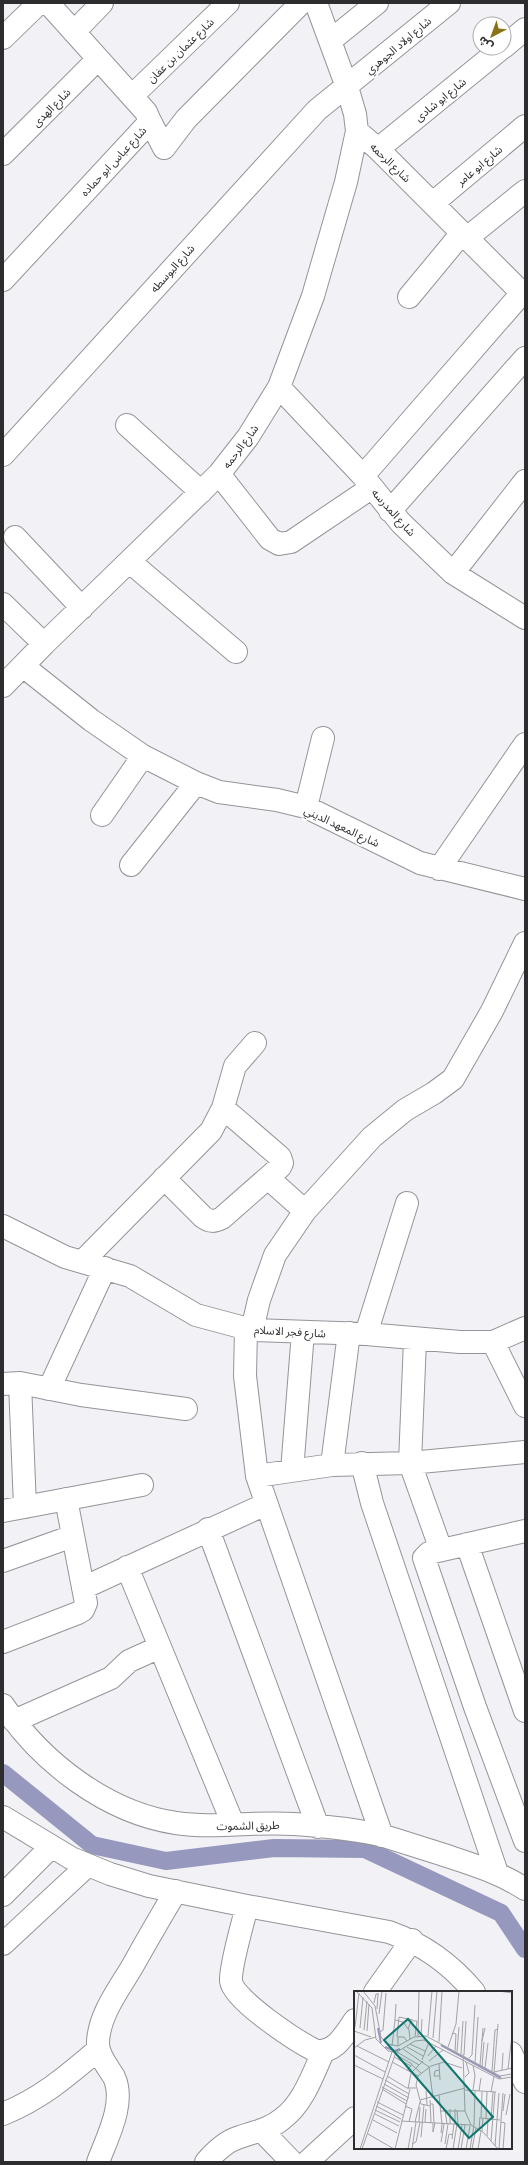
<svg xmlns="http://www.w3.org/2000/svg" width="528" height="2165" viewBox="0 0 528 2165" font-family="Manrope,'Noto Sans Arabic',sans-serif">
  <rect width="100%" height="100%" fill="#f1f1f6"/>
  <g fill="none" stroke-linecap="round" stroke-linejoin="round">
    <path stroke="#9698bd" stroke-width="18" d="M 3,1773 L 92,1845 L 166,1861 L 274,1848 L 365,1849 L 501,1913 L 525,1949"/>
    <g stroke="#949499" stroke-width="24">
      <path id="minor" d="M 74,32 L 102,3
        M 3,38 L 39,3
        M 330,41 L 377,3
        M 504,47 L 525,29
        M 132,96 L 228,3
        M 149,119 L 164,148 L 186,119 L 301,3
        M 357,131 L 378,149 L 525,296
        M 378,149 L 502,48
        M 3,154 L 98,59
        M 433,203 L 525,126
        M 467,238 L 525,191
        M 3,280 L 146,126 L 149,119 L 146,112 L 48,3
        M 409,297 L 462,233
        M 279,387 L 363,476 L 401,523 L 453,573 L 525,618
        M 127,425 L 201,492
        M 3,455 L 317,110 L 449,3
        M 219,474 L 270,539 L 279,544 L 291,542 L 371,488
        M 363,476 L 522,293
        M 390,511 L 525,358
        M 15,537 L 82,608
        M 130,562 L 236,652
        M 453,573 L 525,481
        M 3,604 L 44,644
        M 23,666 L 91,720 L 143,756 L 196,783 L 219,792 L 277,800 L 306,807 L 420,863 L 525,889
        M 3,686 L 44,644 L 219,474 L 248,437 L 279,387 L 313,296 L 346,182 L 357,131 L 355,114 L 347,87 L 316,3
        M 306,807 L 323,738
        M 102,815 L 143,756
        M 131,865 L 196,783
        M 439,869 L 525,744
        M 164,1178 L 203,1217 C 210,1222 214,1222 222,1218 L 280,1167 L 282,1163 L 280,1157 L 223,1108
        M 268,1178 L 305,1211
        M 3,1226 L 65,1257 L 130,1276 L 196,1315 L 252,1330 L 366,1334 L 460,1342 L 493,1342 L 525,1328
        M 82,1262 L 211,1131 L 223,1108 L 235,1066 L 255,1043
        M 246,1328 L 245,1376 L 257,1476 L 382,1836
        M 252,1330 L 259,1300 L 275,1255 L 305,1211 L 372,1137 L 405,1110 L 434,1093 L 453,1079 L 492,1011 L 525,943
        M 366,1334 L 407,1203
        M 415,1340 L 410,1463 L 441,1550
        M 493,1342 L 525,1406
        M 20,1383 L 25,1507
        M 3,1384 L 20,1383 L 81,1395 L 186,1409
        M 49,1389 L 105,1268
        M 362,1463 L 372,1503 L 497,1873
        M 332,1465 L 349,1333
        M 292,1471 L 303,1332
        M 257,1476 L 332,1465 L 410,1463 L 525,1452
        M 3,1511 L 142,1485
        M 208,1529 L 318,1827
        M 525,1531 L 429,1553 L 424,1558 L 475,1707 L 525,1841
        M 467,1544 L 525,1711
        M 3,1561 L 73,1536
        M 127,1567 L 233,1824
        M 83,1588 L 266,1504
        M 3,1642 L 78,1613 L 83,1610 L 86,1603 L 66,1499
        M 3,1705 C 41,1762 107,1813 176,1823 C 215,1829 254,1821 294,1824 C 323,1826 356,1829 384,1836 C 403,1842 422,1848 441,1854 C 471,1864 499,1872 525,1889
        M 14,1721 L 111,1678 L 129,1661 L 160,1647
        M 3,1817 L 71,1858 L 110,1874 L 149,1886 L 247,1906 L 389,1932 C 423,1944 451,1964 474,1992
        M 3,1895 L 51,1847
        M 247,1906 C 243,1923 230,1966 231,1981 C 233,2000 298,2042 316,2051 C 336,2053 345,2034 355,2020
        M 3,1944 L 88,1865
        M 375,1992 L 412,1940
        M 511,2053 L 525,2082
        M 3,2114 C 42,2098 67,2076 99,2049
        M 261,2130 L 292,2162
        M 98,2162 C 107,2138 126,2103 114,2077 C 108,2067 97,2054 98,2042 C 99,2015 119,1989 132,1967 C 146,1942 161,1916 176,1891
        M 206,2162 C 214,2153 225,2142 237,2138 C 253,2132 269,2130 282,2119 C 303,2104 313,2074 323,2052
        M 307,2162 L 355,2118"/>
    </g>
    <use href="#minor" stroke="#fff" stroke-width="22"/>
  </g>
  <g text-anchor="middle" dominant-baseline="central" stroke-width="4" stroke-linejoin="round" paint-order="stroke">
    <g font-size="11" fill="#2d2d2f" stroke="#fff">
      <text transform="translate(398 45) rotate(-40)">شارع اولاد الجوهري</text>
      <text transform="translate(180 50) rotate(-44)">شارع عثمان بن عفان</text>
      <text transform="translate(440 99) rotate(-39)">شارع ابو شادى</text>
      <text transform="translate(51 107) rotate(-45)">شارع الهدى</text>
      <text transform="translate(113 161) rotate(-47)">شارع عباس ابو حماده</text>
      <text transform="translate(391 162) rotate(44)">شارع الرحمه</text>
      <text transform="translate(479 165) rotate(-40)">شارع ابو عامر</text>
      <text transform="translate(172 268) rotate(-48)">شارع البوسطه</text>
      <text transform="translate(240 446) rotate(-53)">شارع الرحمه</text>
      <text transform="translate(394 512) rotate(48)">شارع المدرسه</text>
      <text transform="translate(342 826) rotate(25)">شارع المعهد الديني</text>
      <text transform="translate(290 1331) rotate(3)">شارع فجر الاسلام</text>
      <text transform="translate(248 1825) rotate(-1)">طريق الشموت</text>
    </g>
  </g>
  <g transform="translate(354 1991)">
    <rect width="158" height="158" fill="#f1f1f6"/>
    <path fill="none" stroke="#9698bd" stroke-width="2" d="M 24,37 L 27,52M 87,54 L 147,87M 31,56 L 41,60 L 46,58"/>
    <path fill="none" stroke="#a3a3a6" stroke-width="1" d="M 2,0 L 18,17 L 22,48 L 34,60 L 43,61 L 61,50 L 70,49 L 145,88 L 158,86M 9,0 L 21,15 L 27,46 L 34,53 L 44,55 L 60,46 L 72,45 L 146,85 L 158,83M 145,0 L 158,2M 20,12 L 22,3 L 25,3M 42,13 L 41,29 L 49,31 L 55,39 L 56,48M 23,18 L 24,3M 25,23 L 28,0M 1,36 L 5,2M 6,37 L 9,6M 54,38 L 57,30 L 63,30 L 61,45M 10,39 L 13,10M 0,40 L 17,46M 13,40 L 15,13M 26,41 L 29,39 L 32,2M 98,42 L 102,43 L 101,60M 67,44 L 68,28M 64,45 L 65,0M 74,45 L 78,0M 43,46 L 45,26 L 59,29M 79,47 L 83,0M 128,50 L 131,37M 85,51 L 88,0M 56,53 L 71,60M 3,55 L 35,71M 38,55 L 41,29M 44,55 L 44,46 L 50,46 L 53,50M 53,56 L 69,65M 94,56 L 102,33 L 105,0M 0,57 L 11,49 L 22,46M 49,58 L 75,76M 43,61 L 65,74M 103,61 L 105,36M 41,63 L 58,73 L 53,80M 107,63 L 109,30M 109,63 L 111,120 L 117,134 L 129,141 L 144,158M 0,64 L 31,81M 110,64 L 112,30M 74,65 L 82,55M 40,66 L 57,75M 115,67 L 118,64 L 121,14M 68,69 L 75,51M 75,70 L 89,59M 38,71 L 64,85M 121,72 L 124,26M 85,73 L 86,89M 0,74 L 29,88M 58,74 L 67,82M 119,74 L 121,85 L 119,99M 126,74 L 129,37M 128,75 L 130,51M 75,76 L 79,107M 131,77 L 134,52M 154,78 L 158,44M 85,79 L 81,80 L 80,85 L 85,85M 148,79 L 149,62M 138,81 L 141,39 L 144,38M 140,81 L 158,77M 140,82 L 144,33M 33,85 L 53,97 L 62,97M 111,86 L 115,82 L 112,71M 31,89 L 55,103M 30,93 L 55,107M 28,96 L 53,110M 28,98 L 52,113M 54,98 L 57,82 L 69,70M 111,99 L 142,101M 72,100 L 73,114M 125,100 L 127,87M 128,101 L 127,127 L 146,129M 137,101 L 140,85M 85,104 L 88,133 L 87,142M 66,109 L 111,97M 76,109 L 77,132M 23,111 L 49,124M 76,113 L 79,113 L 80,132M 22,115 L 47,128M 51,115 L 58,118 L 55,131M 76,115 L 67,113 L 62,94 L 64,85 L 77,75 L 90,71 L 108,77M 96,118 L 96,133M 21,119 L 46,131M 91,119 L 93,133M 103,119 L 104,133M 86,120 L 111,120M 149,120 L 151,103M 21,123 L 45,135M 152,124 L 156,103M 132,127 L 133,101M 137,128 L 139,101M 19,129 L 43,142M 47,130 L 117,134M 61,131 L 66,111M 65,131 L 66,116M 71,131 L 72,118M 147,131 L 151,132 L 149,158M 79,132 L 79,141 L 81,132M 101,133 L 101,118M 125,139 L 126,126M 128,140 L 129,127M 14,143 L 40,158M 133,145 L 134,128M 67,146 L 70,114M 98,148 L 100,133M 137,150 L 141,101M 87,151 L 90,133M 58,153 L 62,151 L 66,131M 91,153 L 94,133M 141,155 L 145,102M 6,158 L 38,61M 8,158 L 42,61M 41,158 L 56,98M 54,158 L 58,136M 58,158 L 62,131M 92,158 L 95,143 L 99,144M 99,158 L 103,133M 104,158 L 108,134M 107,158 L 111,134M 112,158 L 116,135M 116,158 L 120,134 L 121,100M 118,158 L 122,137M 124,158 L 127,140M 145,158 L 149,102"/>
    <path fill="#0f766e" fill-opacity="0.15" stroke="#0f766e" stroke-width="2" d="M 54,28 L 139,126 L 115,147 L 30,49 Z"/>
    <rect width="158" height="158" fill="none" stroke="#2d2d2f" stroke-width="2"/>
  </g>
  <rect width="528" height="2165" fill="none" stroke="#2d2d2f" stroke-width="8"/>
  <g transform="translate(492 36) rotate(221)"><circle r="19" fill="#ffffff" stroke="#ababac"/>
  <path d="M0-3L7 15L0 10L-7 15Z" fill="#897315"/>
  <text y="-6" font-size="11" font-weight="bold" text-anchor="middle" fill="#2d2d2f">ش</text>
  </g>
</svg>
